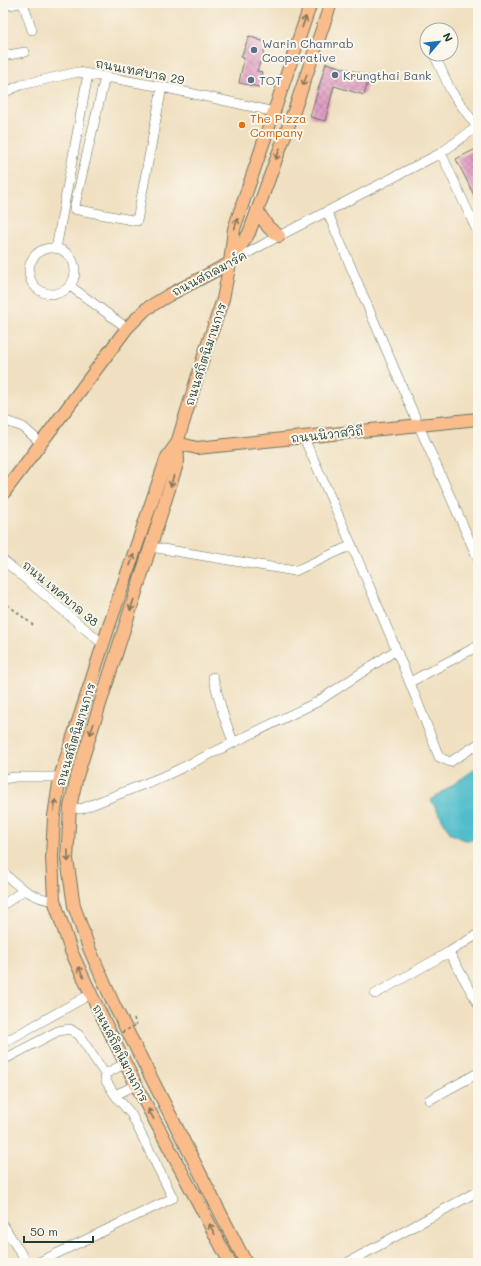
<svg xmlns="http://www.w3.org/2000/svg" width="481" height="1266" viewBox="0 0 481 1266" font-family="Mali,'Playpen Sans Thai',sans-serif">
  <defs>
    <pattern id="building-cross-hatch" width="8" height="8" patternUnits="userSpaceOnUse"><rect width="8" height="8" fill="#e09ec3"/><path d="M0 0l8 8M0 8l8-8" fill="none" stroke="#b5829f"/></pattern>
  </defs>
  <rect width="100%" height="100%" fill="#fbf7ec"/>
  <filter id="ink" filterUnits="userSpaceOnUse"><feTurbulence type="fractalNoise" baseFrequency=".025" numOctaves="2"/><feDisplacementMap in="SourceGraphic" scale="8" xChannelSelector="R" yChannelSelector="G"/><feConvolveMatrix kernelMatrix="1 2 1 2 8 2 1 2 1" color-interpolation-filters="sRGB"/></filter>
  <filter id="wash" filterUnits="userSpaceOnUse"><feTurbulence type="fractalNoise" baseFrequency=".012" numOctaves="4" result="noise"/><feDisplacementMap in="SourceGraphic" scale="16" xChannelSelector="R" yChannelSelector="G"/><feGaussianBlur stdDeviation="0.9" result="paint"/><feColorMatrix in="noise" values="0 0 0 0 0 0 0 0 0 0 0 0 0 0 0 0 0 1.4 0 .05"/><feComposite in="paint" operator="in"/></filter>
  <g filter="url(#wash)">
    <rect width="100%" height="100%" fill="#f0e0c1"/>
    <path fill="#50bdcb" stroke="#387d80" d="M 478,767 L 478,840 L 465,840 L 451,834 L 431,800 Z"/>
    <g id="blocks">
      <path fill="url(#building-cross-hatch)" d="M 249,36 L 267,43 L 257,71 L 262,72 L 259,87 L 239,83 L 244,58 L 241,57 Z
        M 326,63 L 370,76 L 364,95 L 334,86 L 325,121 L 310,117 Z
        M 478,148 L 478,203 L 456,159 Z"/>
    </g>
  </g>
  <g filter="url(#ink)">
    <use href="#blocks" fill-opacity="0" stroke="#687665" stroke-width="1"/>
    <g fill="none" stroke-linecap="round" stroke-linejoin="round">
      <g stroke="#687665" stroke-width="10">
        <path id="minor" d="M 23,3 L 32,30
          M 3,6 L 20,3
          M 434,54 L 451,91 L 477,127
          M 3,56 L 25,52
          M 105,77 L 74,209 L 137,221 L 162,87
          M 3,93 L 21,85 L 78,72 L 162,87 L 258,108 L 274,112
          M 441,153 L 478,233
          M 327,211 L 418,424 L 478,559
          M29 271a23 23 0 1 1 46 0a23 23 0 1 1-46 0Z
          M 56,249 L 88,74
          M 231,262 L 279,236 L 441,153 L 478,126
          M 70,286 L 127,328
          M 3,420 L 23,427 L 41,443
          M 303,436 C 351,542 398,649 439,757 L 450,762 L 478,744
          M 151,547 L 295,571 L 352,545
          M 3,560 L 103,644
          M 213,677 L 223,714 L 233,742
          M 410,682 L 478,646
          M 3,779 L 15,777 L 60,777
          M 70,807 L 81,809 L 167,775 L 317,702 L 396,650
          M 3,871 C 13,884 37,901 54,900
          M 3,905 L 24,890
          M 449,952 L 478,1004
          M 375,994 L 449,952 L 478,934
          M 3,1043 L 91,994
          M 3,1060 L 58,1031 L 70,1029 L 79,1035 L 105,1074 L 106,1081 L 115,1095 L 131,1114 L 173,1198 L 37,1263
          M 105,1074 L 126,1063
          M 115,1095 L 136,1085
          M 429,1100 L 478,1073
          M 3,1225 L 27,1263
          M 347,1263 L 478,1191"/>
      </g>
      <g stroke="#687665" stroke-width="14">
        <path id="major" d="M 257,210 L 268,227 L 279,236
          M 177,443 L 178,461 L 77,776 L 70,807 L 67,859 L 74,906 L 89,948 L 114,1005 L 246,1263
          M 177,443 L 197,448 L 478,419
          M 3,494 L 127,328 L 146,309 L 169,295 L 230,263 L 249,233 L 295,108 L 331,3
          M 230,1263 L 136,1085 L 91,994 L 71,951 L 54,900 L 52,857 L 54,816 L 60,777 L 110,623 L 167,457 L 177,443 L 205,352 L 223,299 L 230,263 L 234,229 L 311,3"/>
      </g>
      <path stroke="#687665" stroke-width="1.5" stroke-dasharray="3 3" stroke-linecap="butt" d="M 3,601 L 33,625
        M 134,1018 L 136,1025"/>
      <use href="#minor" stroke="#fff" stroke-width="9"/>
      <use href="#major" stroke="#fabc8b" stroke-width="12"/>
      <path stroke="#687665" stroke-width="1.5" stroke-dasharray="3 3" stroke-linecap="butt" d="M 106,1041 L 136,1025"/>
    </g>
    <defs><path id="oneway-shaft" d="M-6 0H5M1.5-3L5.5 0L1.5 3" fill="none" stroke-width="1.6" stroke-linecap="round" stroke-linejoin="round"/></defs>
    <g stroke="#82765b">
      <use href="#oneway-shaft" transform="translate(304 22) rotate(-71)"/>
      <use href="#oneway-shaft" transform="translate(305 80) rotate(109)"/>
      <use href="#oneway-shaft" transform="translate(278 154) rotate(110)"/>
      <use href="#oneway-shaft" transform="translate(236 224) rotate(-73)"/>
      <use href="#oneway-shaft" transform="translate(172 481) rotate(107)"/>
      <use href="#oneway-shaft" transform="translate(132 560) rotate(-71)"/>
      <use href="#oneway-shaft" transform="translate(132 605) rotate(108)"/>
      <use href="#oneway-shaft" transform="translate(92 729) rotate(108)"/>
      <use href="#oneway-shaft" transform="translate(55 805) rotate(-80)"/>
      <use href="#oneway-shaft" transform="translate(68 856) rotate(89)"/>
      <use href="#oneway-shaft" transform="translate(81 972) rotate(-115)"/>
      <use href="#oneway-shaft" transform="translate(151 1114) rotate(-118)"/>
      <use href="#oneway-shaft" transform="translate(212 1229) rotate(-118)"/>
    </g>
  </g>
  <g fill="#5c6f8a" stroke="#fbf7ec" stroke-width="1.5">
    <circle cx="254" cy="50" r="4"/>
    <circle cx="335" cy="75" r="4"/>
    <circle cx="251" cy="80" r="4"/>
  </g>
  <circle fill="#e8710a" stroke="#fbf7ec" stroke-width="1.5" cx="242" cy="125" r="4"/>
  <g text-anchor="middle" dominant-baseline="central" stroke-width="4" stroke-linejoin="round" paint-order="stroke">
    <g font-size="12" fill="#4e5e75" stroke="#fbf7ec" text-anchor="start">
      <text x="262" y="43">Warin Chamrab<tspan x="262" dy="14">Cooperative</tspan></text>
      <text x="343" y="75">Krungthai Bank</text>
      <text x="259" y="80">TOT</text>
    </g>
    <g font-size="12" fill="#1f3d34" stroke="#fbf7ec">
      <text transform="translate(140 71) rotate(11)">ถนนเทศบาล 29</text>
      <text transform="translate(209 273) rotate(-28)">ถนนสถลมาร์ค</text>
      <text transform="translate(205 354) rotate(-72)">ถนนสถิตนิมานการ</text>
      <text transform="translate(327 434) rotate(-6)">ถนนนิวาสวิถี</text>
      <text transform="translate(61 593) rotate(40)">ถนน เทศบาล 38</text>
      <text transform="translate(75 734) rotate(-73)">ถนนสถิตนิมานการ</text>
      <text transform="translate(121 1053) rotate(63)">ถนนสถิตนิมานการ</text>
    </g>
    <g font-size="12" fill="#c56008" stroke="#fbf7ec" text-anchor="start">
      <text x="250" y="118">The Pizza<tspan x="250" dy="14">Company</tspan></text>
    </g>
  </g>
  <rect width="481" height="1266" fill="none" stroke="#fbf7ec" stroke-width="16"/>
  <g transform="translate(439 42) rotate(62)"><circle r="19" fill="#fbf7ec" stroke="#a3ada2"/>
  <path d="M0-3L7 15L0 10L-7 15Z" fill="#1f6fb2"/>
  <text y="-6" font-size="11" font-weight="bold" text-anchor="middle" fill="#1f3d34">N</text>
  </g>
  <path d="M24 1236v6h69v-6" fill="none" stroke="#1f3d34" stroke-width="2"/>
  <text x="30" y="1236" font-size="12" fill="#1f3d34" stroke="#fbf7ec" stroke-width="3" paint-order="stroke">50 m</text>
</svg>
